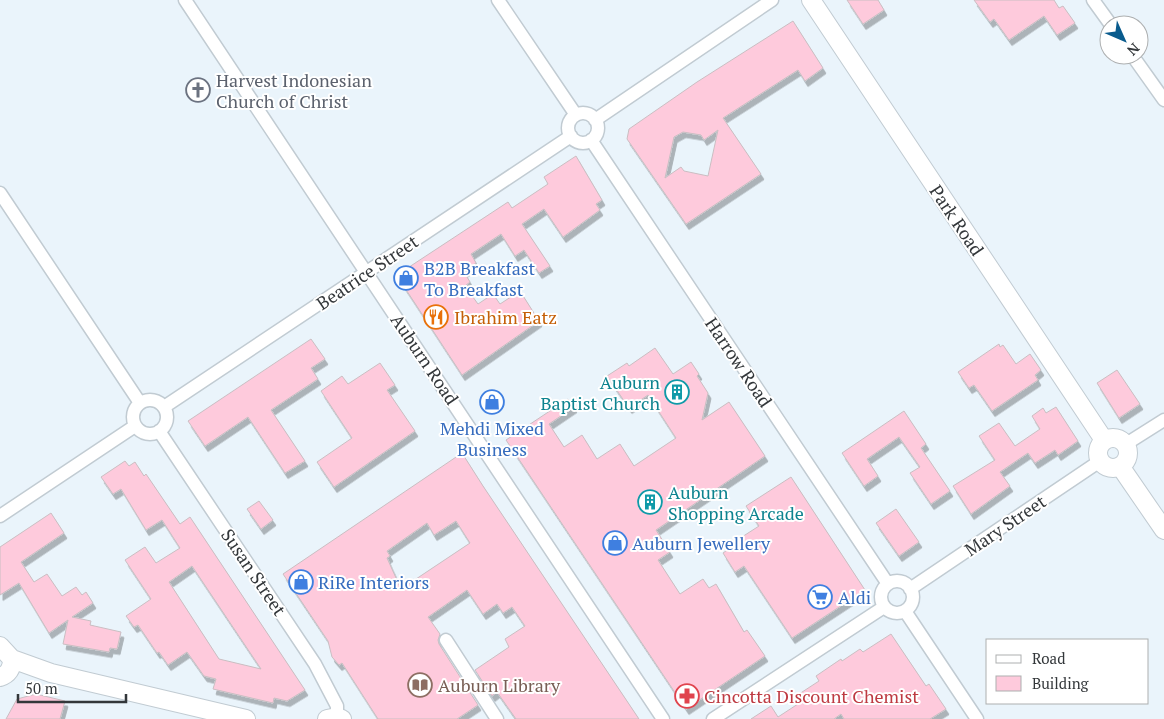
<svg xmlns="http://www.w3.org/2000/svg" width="1164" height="719" viewBox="0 0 1164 719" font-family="'PT Serif',serif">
  <defs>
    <filter id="shadow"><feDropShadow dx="3" dy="5.5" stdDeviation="0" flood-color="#0004"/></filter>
  </defs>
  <rect width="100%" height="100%" fill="#eaf4fb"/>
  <path fill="#fecadc" stroke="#cabec2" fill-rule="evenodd" filter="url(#shadow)" d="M 847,0 L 878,0 L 884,10 L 863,24 Z
    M 974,0 L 1054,0 L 1059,8 L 1063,6 L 1075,23 L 1057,35 L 1044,16 L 1009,40 L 994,19 L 990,22 Z
    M 793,21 L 823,68 L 805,81 L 798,70 L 723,118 L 761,174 L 686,224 L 627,139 L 629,129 L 697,82 ZM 718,130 L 708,176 L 684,171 L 681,167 L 665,178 L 674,137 L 683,132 L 701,135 L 704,140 Z
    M 576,156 L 602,200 L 596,204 L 600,210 L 563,237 L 544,209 L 522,224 L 550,266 L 539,273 L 524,250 L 515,256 L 501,234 L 471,254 L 476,263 L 464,272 L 470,282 L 465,286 L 478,304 L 493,294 L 500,304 L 520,291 L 539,321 L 462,375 L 399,279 L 400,273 L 508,202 L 512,208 L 548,184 L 544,177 Z
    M 311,339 L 325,359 L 311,368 L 318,379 L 271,410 L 305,461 L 285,473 L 248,417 L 205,446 L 188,421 Z
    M 999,344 L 1000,347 L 1003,345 L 1016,364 L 1030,354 L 1041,370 L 1035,375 L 1038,380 L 992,411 L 974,385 L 969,388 L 958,372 Z
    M 655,348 L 673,374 L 691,362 L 699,374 L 697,376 L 708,393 L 702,420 L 729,402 L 765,456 L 656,530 L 670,552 L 658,560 L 680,594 L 703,579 L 709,588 L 716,584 L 744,632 L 747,630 L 765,656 L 686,709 L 506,440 L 568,399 L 574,407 L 549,424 L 564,447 L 582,435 L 597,459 L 620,444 L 634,466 L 676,438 L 648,395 L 629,408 L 607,376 L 627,363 L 629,366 Z
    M 380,363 L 395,385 L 387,390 L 415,431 L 334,487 L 317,462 L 352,438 L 321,391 L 342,376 L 348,384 Z
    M 1117,370 L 1140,404 L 1119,418 L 1097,383 Z
    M 1056,407 L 1078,441 L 1058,455 L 1055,450 L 1035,463 L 1028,453 L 1000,472 L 1010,486 L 971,514 L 953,486 L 995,460 L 979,436 L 999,423 L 1015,446 L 1040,429 L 1032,416 L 1043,408 L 1046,413 Z
    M 904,411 L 926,444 L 921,448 L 950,491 L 931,504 L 910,473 L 920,467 L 899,437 L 867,459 L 878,476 L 864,486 L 842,453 Z
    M 462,453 L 483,486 L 639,719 L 516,719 L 497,692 L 492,696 L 475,670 L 509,647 L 505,639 L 525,626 L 512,607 L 503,613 L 497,604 L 483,614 L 467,590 L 428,617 L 440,634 L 438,640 L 439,644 L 478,705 L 457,719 L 378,719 L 342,663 L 339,665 L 332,657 L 328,641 L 283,574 ZM 456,521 L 470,543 L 401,589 L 387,558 L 390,556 L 387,551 L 427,523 L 434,535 Z
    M 125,461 L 129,466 L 135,462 L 144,476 L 146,474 L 180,524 L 190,517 L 305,690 L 287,701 L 274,698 L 273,703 L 213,689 L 216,679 L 204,676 L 187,652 L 168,665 L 159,652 L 157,653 L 138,625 L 134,627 L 126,616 L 151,599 L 125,560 L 145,547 L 156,563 L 180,548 L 162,520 L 146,530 L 121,489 L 113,494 L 101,477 ZM 192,566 L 261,669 L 219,659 L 169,582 Z
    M 791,477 L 865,590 L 792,638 L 744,566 L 735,572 L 723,553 L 733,546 L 731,544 L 759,526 L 746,506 Z
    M 259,501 L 273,520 L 261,529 L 247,509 Z
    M 896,509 L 919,542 L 899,556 L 876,523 Z
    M 51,513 L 64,533 L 21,562 L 34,582 L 47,574 L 62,596 L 76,587 L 82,595 L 86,592 L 93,603 L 72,617 L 91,621 L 90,625 L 121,632 L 117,649 L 110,648 L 109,652 L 63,644 L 68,620 L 49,633 L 19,583 L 0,595 L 0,547 Z
    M 891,634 L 926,686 L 929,684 L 946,709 L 930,719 L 844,719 L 841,714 L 834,719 L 751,719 L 771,706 L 778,717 L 801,702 L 796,696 L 819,681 L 816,676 L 841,659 L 842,661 L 860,649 L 863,652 Z
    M 36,694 L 65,701 L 60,719 L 6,719 L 17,699 Z"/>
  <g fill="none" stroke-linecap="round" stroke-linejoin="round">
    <g stroke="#c1cbd2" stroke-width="15">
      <path id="street" d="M 185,0 L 663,719
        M 498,0 L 576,115
        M 1093,0 L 1111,25
        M 1132,55 L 1164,100
        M568 128a15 15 0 1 1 30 0a15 15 0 1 1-30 0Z
        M 595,120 L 772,0
        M 591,140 L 888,584
        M 0,193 L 140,403
        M133 417a17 17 0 1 1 34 0a17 17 0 1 1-34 0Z
        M 164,407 L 571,136
        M 159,431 L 315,664 L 337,706 L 337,717
        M 1126,444 L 1164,420
        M 0,516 L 135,426
        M881 597a16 16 0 1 1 32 0a16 16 0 1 1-32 0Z
        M 910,589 L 1100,461
        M 905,611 L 977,719
        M 446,640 L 497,719
        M 713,719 L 884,607"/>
    </g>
    <g stroke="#c1cbd2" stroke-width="20">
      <path id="secondary" d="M 811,0 L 1104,440
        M1098 453a15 15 0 1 1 30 0a15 15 0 1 1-30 0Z
        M 1120,466 L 1164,530
        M 0,646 L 12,659 C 12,668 9,674 0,677
        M 12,659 L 51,673 L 246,719
        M 327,719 L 337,717 L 342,719"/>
    </g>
    <use href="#street" stroke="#fff" stroke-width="12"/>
    <use href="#secondary" stroke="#fff" stroke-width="18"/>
  </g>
  <defs>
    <g id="church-ring" transform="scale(1.25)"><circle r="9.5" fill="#fff" stroke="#6b7280" stroke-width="1.5"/><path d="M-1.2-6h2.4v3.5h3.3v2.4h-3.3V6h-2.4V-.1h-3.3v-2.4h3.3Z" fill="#6b7280"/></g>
    <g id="shop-ring" transform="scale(1.25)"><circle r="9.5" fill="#fff" stroke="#3f7fe0" stroke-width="1.5"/><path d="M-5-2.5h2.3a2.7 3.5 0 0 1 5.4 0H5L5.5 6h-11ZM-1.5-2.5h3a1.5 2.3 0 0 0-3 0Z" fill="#3f7fe0"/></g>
    <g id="restaurant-ring" transform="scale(1.25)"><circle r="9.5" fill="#fff" stroke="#e8710a" stroke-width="1.5"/><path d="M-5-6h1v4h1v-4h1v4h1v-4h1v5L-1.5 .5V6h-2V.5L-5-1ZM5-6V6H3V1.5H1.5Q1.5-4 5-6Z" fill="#e8710a"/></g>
    <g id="building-ring" transform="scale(1.25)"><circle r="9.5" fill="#fff" stroke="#0f9aa8" stroke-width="1.5"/><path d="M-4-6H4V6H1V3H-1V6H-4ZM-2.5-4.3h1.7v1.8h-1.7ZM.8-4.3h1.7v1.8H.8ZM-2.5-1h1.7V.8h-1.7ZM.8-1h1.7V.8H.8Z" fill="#0f9aa8"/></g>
    <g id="supermarket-ring" transform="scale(1.25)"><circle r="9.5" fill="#fff" stroke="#3f7fe0" stroke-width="1.5"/><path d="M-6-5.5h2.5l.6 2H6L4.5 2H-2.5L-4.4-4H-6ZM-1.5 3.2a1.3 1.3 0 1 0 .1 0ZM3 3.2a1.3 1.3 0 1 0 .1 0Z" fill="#3f7fe0"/></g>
    <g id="library-ring" transform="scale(1.25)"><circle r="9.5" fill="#fff" stroke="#8d6e63" stroke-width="1.5"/><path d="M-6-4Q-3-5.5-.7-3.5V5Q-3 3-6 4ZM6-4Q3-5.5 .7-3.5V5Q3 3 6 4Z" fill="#8d6e63"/></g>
    <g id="pharmacy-ring" transform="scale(1.25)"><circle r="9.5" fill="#fff" stroke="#e0444e" stroke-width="1.5"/><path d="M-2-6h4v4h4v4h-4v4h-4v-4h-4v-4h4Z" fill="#e0444e"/></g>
  </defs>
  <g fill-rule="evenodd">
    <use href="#church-ring" x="198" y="90"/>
    <use href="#shop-ring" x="406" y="278"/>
    <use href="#restaurant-ring" x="436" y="317"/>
    <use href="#building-ring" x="677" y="392"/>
    <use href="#shop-ring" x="492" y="402"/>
    <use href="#building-ring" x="650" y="502"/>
    <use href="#shop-ring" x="615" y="543"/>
    <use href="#shop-ring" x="301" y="582"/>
    <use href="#supermarket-ring" x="820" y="597"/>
    <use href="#library-ring" x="420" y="685"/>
    <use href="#pharmacy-ring" x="687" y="696"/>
  </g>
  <g text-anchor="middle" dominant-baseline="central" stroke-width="4" stroke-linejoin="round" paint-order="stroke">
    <g font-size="18" fill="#5b616d" stroke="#fff" text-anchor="start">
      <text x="216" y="80">Harvest Indonesian<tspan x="216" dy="21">Church of Christ</tspan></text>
    </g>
    <g font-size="18" fill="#33373a" stroke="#fff">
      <text transform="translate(957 220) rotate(56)">Park Road</text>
      <text transform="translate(367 272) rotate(-34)">Beatrice Street</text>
      <text transform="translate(425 359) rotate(56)">Auburn Road</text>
      <text transform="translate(739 362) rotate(56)">Harrow Road</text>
      <text transform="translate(1005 525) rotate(-34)">Mary Street</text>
      <text transform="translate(254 572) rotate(56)">Susan Street</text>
    </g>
    <g font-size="18" fill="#366cbe" stroke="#fff" text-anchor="start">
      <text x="424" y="268">B2B Breakfast<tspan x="424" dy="21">To Breakfast</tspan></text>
      <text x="492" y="428" text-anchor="middle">Mehdi Mixed<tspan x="492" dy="21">Business</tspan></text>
      <text x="632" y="543">Auburn Jewellery</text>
      <text x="318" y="582">RiRe Interiors</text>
      <text x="838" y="597">Aldi</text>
    </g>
    <g font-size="18" fill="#c56008" stroke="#fff" text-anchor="start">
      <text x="454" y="317">Ibrahim Eatz</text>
    </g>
    <g font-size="18" fill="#0d838f" stroke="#fff" text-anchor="end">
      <text x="660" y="382">Auburn<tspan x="660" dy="21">Baptist Church</tspan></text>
      <text x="668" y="492" text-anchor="start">Auburn<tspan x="668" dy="21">Shopping Arcade</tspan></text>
    </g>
    <g font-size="18" fill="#785e54" stroke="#fff" text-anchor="start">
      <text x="438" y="685">Auburn Library</text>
    </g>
    <g font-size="18" fill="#be3a42" stroke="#fff" text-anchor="start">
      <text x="704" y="696">Cincotta Discount Chemist</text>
    </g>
  </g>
  <rect x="986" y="639" width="162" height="65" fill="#ffffff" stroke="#adafb0"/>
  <rect x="996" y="655" width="25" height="8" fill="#ffffff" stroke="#adafb0"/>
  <text x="1032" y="664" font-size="15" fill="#33373a">Road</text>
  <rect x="996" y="676" width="25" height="15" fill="#fecadc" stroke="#adafb0"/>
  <text x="1032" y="689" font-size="15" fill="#33373a">Building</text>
  <g transform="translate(1124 40) rotate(135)"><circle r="24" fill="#ffffff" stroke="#adafb0"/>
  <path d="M0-4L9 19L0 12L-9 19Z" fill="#095b8d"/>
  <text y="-8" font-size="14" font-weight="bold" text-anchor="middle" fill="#33373a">N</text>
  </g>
  <path d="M18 694v8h108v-8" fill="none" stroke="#33373a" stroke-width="2.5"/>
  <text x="25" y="694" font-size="15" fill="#33373a" stroke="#ffffff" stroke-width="4" paint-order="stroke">50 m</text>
</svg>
